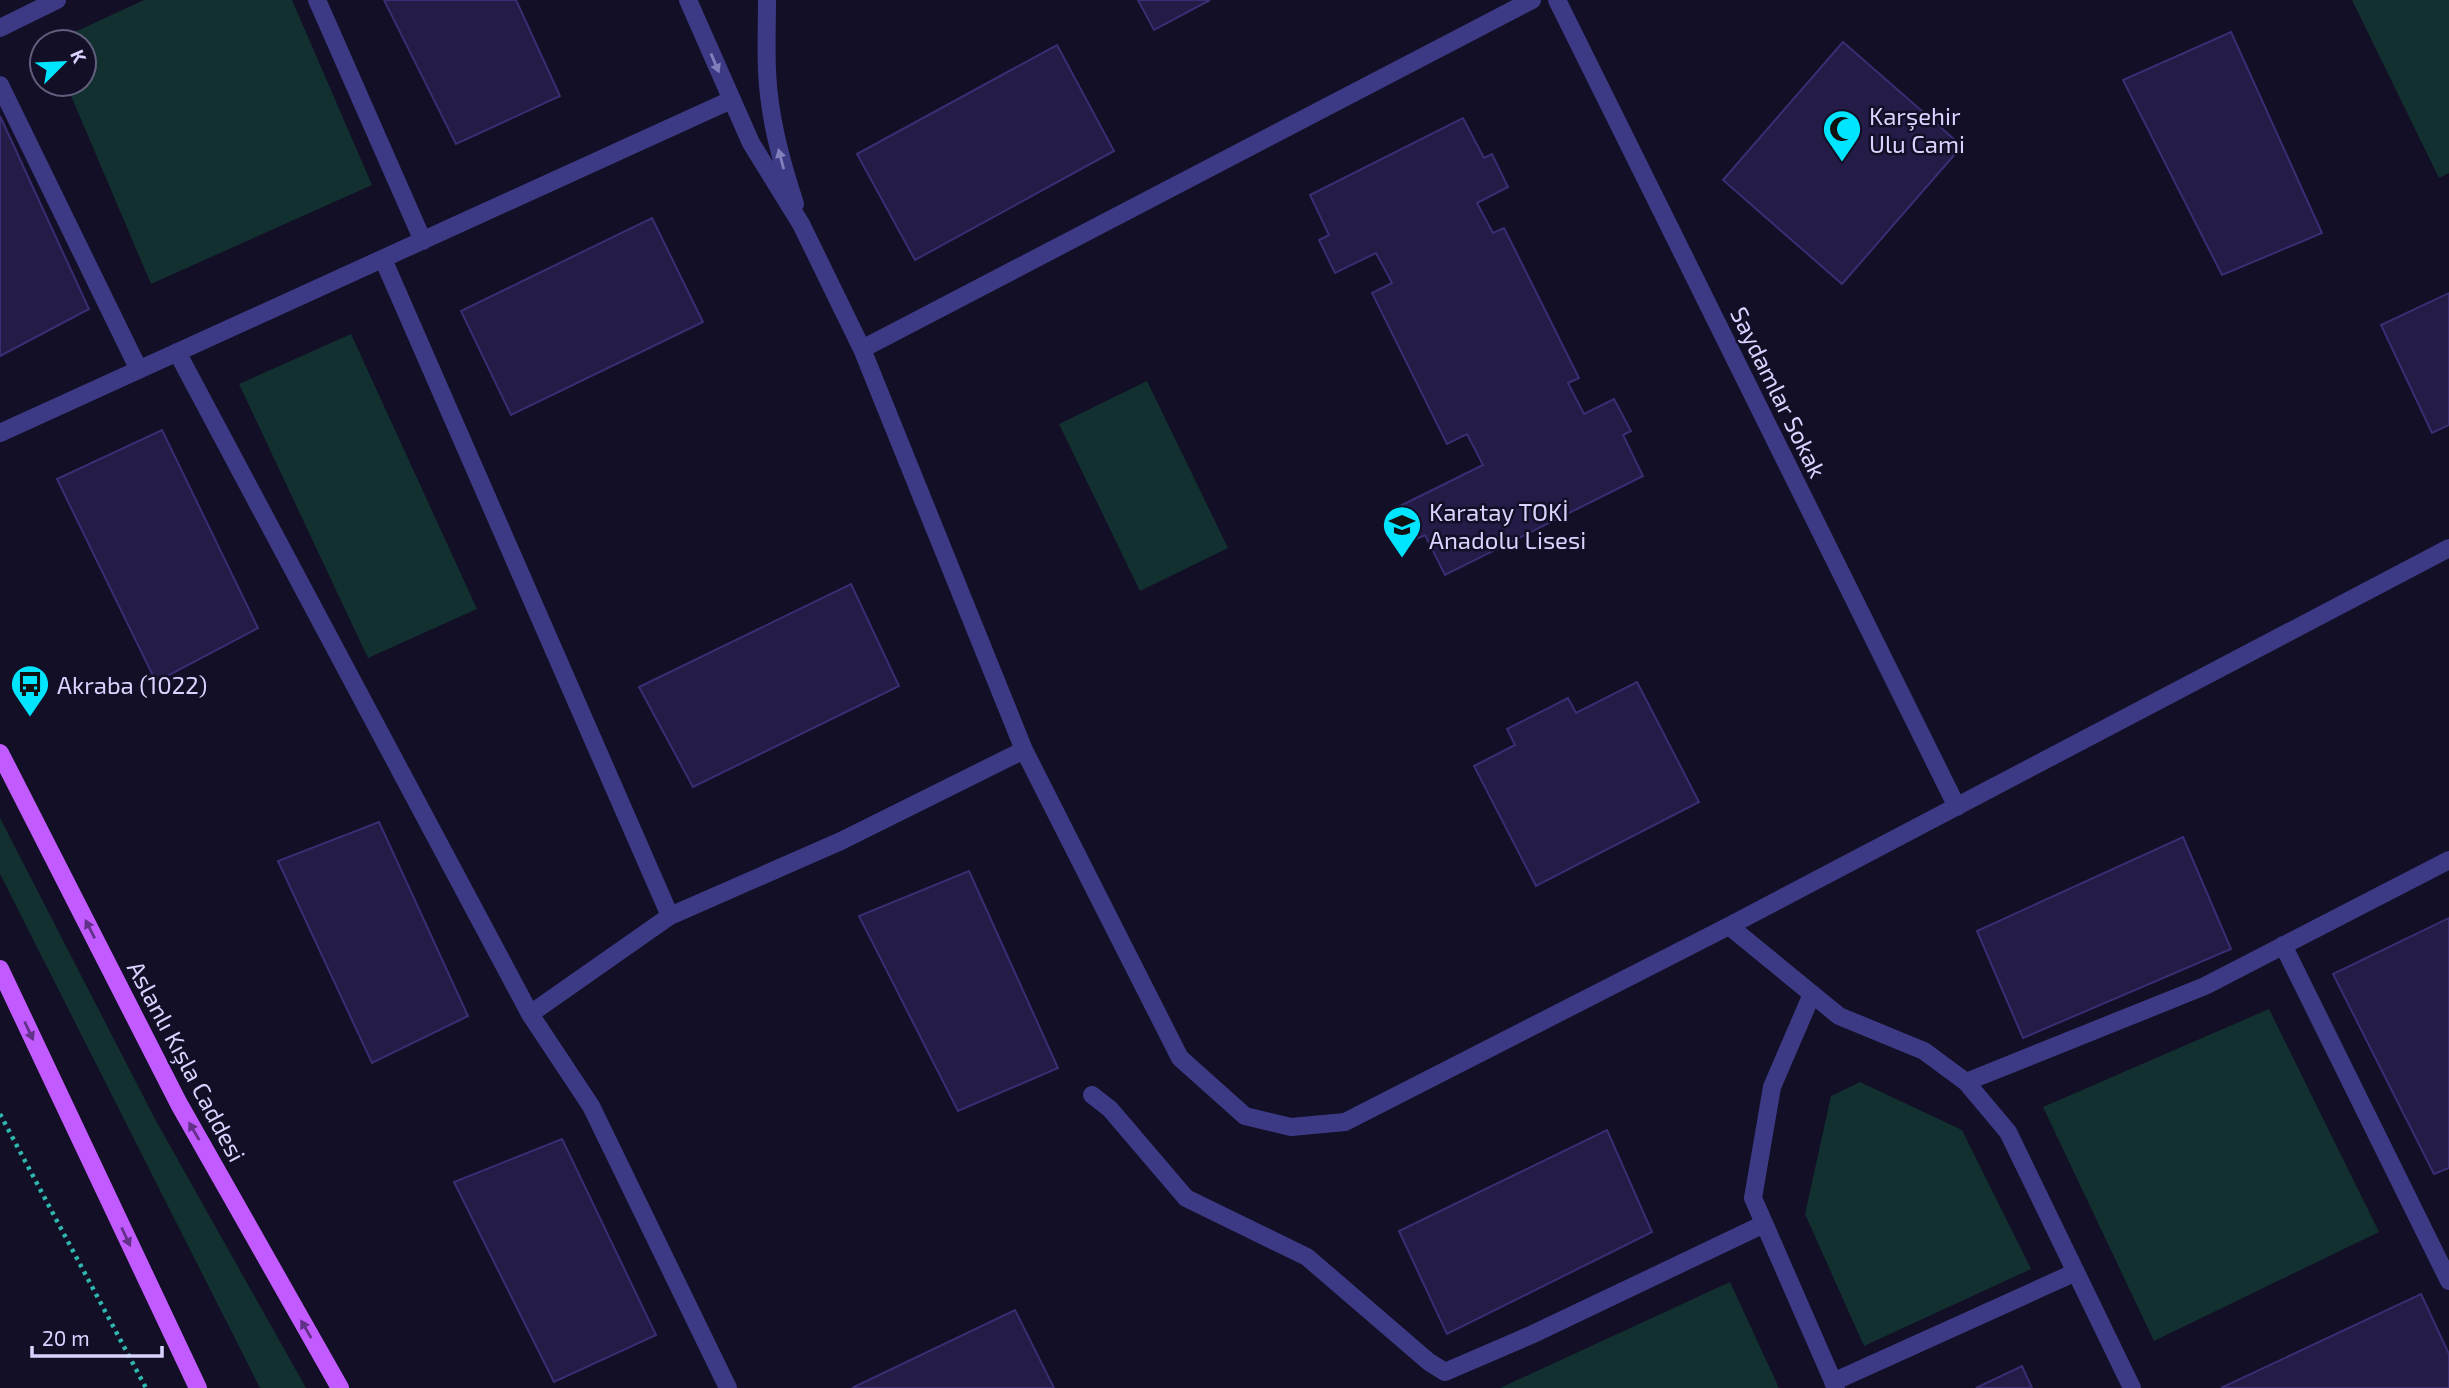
<svg xmlns="http://www.w3.org/2000/svg" width="2449" height="1388" viewBox="0 0 2449 1388" font-family="'Exo 2',sans-serif">
  <rect width="100%" height="100%" fill="#130f26"/>
  <path fill="#12302f" d="M 144,0 L 292,0 L 372,185 L 151,284 L 66,84 L 84,84 L 84,42 L 53,42 Z
    M 2352,0 L 2449,0 L 2449,173 L 2439,178 Z
    M 351,334 L 477,609 L 368,658 L 239,384 Z
    M 1147,381 L 1228,548 L 1140,591 L 1059,424 Z
    M 0,818 L 155,1119 L 306,1388 L 260,1388 L 0,874 Z
    M 2269,1009 L 2379,1232 L 2154,1341 L 2043,1107 Z
    M 1860,1082 L 1962,1130 L 2031,1269 L 1864,1346 L 1805,1214 L 1831,1096 Z
    M 1730,1282 L 1779,1388 L 1500,1388 Z"/>
  <path fill="#241b47" stroke="#3b2d73" stroke-width="2" d="M 384,0 L 516,0 L 560,96 L 456,144 Z
    M 1138,0 L 1210,0 L 1154,30 Z
    M 2231,32 L 2322,233 L 2222,275 L 2123,80 Z
    M 1843,42 L 1962,146 L 1842,284 L 1723,180 Z
    M 1057,45 L 1114,151 L 915,260 L 857,154 Z
    M 0,116 L 89,309 L 0,356 Z
    M 1463,118 L 1484,158 L 1492,154 L 1508,187 L 1477,203 L 1493,233 L 1504,228 L 1579,378 L 1568,383 L 1584,414 L 1614,399 L 1631,431 L 1623,435 L 1643,476 L 1445,575 L 1425,535 L 1414,540 L 1398,507 L 1483,465 L 1467,434 L 1447,444 L 1372,293 L 1392,283 L 1376,253 L 1335,273 L 1319,240 L 1329,235 L 1310,195 Z
    M 652,218 L 703,322 L 511,415 L 461,311 Z
    M 2449,293 L 2449,425 L 2432,433 L 2381,325 Z
    M 162,430 L 258,628 L 156,682 L 57,479 Z
    M 851,584 L 899,686 L 693,787 L 639,687 Z
    M 1637,682 L 1699,802 L 1536,886 L 1474,766 L 1515,745 L 1507,729 L 1568,698 L 1576,713 Z
    M 379,822 L 468,1016 L 372,1063 L 278,861 Z
    M 2183,837 L 2231,949 L 2023,1038 L 1977,931 Z
    M 969,871 L 1058,1068 L 958,1111 L 859,916 Z
    M 2449,918 L 2449,1168 L 2434,1174 L 2333,974 Z
    M 1607,1130 L 1652,1232 L 1447,1334 L 1399,1231 Z
    M 562,1139 L 656,1335 L 554,1382 L 454,1182 Z
    M 2421,1294 L 2449,1354 L 2449,1388 L 2221,1388 Z
    M 1015,1310 L 1054,1388 L 852,1388 Z
    M 2022,1366 L 2032,1388 L 1976,1388 Z"/>
  <g fill="none" stroke-linecap="round" stroke-linejoin="round">
    <path stroke="#2fb8b0" stroke-width="4.5" stroke-dasharray="3.5 5" stroke-linecap="butt" d="M 0,1114 L 146,1388"/>
    <path stroke="#3d3a85" stroke-width="18" d="M 317,0 L 423,241
      M 688,0 L 751,143 L 801,224 L 862,349 L 1024,750 L 1180,1058 L 1245,1116 L 1291,1127 L 1345,1122 L 1729,926 L 2449,548
      M 767,0 C 767,24 766,47 767,71 C 769,117 781,161 795,204
      M 1557,0 L 1957,807
      M 0,28 L 57,0
      M 0,85 L 139,370
      M 383,259 L 670,916 L 841,841 L 1024,750
      M 862,349 L 1532,0
      M 177,352 L 530,1014 L 591,1106 L 728,1388
      M 0,433 L 731,100
      M 1729,926 L 1839,1016 L 1924,1051 L 1966,1082 L 2008,1132 L 2132,1388
      M 2283,945 L 2449,1281
      M 1812,994 L 1772,1087 L 1753,1198 L 1836,1388
      M 530,1014 L 670,916
      M 1966,1082 L 2205,986 L 2449,860
      M 1092,1095 L 1110,1109 L 1186,1198 L 1307,1257 L 1429,1362 L 1445,1372 L 1531,1335 L 1764,1224
      M 1833,1382 L 2076,1272"/>
    <path stroke="#c25bff" stroke-width="18" d="M 0,753 L 179,1104 L 340,1388
      M 0,969 L 198,1388"/>
  </g>
  <defs><path id="oneway-solid" d="M-6-.8H1V-3.2L6.5 0L1 3.2V.8H-6Z" transform="scale(1.75)"/></defs>
  <g fill="#837fbc">
    <use href="#oneway-solid" transform="translate(715 63) rotate(67)"/>
    <use href="#oneway-solid" transform="translate(781 159) rotate(-105)"/>
  </g>
  <g fill="#623188">
    <use href="#oneway-solid" transform="translate(90 929) rotate(-117)"/>
    <use href="#oneway-solid" transform="translate(29 1031) rotate(65)"/>
    <use href="#oneway-solid" transform="translate(194 1131) rotate(-120)"/>
    <use href="#oneway-solid" transform="translate(126 1237) rotate(65)"/>
    <use href="#oneway-solid" transform="translate(306 1329) rotate(-120)"/>
  </g>
  <defs>
    <g id="mosque-pin" transform="scale(2.0125)"><path d="M0 17L-7.5 6A9.5 9.5 0 1 1 7.5 6Z" fill="#00e5ff" stroke="#130f26"/><path d="M3.5-4.9A6 6 0 1 0 3.5 4.9A5 5 0 1 1 3.5-4.9Z" fill="#111"/></g>
    <g id="school-pin" transform="scale(2.0125)"><path d="M0 17L-7.5 6A9.5 9.5 0 1 1 7.5 6Z" fill="#00e5ff" stroke="#130f26"/><path d="M0-5L7-2L0 1L-7-2ZM-4 1L0 2.5L4 1V4Q0 6-4 4Z" fill="#111"/></g>
    <g id="bus-pin" transform="scale(2.0125)"><path d="M0 17L-7.5 6A9.5 9.5 0 1 1 7.5 6Z" fill="#00e5ff" stroke="#130f26"/><path d="M-5-6H5V4H4V6H2V4H-2V6H-4V4H-5ZM-3.5-4V0h7V-4ZM-3.5 1.2v1.5H-2V1.2ZM2 1.2v1.5H3.5V1.2Z" fill="#111"/></g>
  </defs>
  <g fill-rule="evenodd">
    <use href="#mosque-pin" x="1842" y="129"/>
    <use href="#school-pin" x="1402" y="525"/>
    <use href="#bus-pin" x="30" y="684"/>
  </g>
  <g text-anchor="middle" dominant-baseline="central" stroke-width="5" stroke-linejoin="round" paint-order="stroke">
    <g font-size="24" fill="#d9d4ff" stroke="#130f26" text-anchor="start">
      <text x="1869" y="115">Karşehir<tspan x="1869" dy="28">Ulu Cami</tspan></text>
      <text x="1429" y="511">Karatay TOKİ<tspan x="1429" dy="28">Anadolu Lisesi</tspan></text>
      <text x="57" y="684">Akraba (1022)</text>
    </g>
    <g font-size="24" fill="#d9d4ff" stroke="#130f26">
      <text transform="translate(1779 392) rotate(64)">Saydamlar Sokak</text>
      <text transform="translate(187 1061) rotate(62)">Aslanlı Kışla Caddesi</text>
    </g>
  </g>
  <g transform="translate(63 63) rotate(66)"><circle r="33" fill="#130f26" stroke="#625e7d" stroke-width="2"/>
  <path d="M0-5L12 26L0 18L-12 26Z" fill="#00e5ff"/>
  <text y="-10" font-size="19" font-weight="bold" text-anchor="middle" fill="#d9d4ff">K</text>
  </g>
  <path d="M32 1346v10h130v-10" fill="none" stroke="#d9d4ff" stroke-width="3.5"/>
  <text x="42" y="1346" font-size="21" fill="#d9d4ff" stroke="#130f26" stroke-width="5" paint-order="stroke">20 m</text>
</svg>
